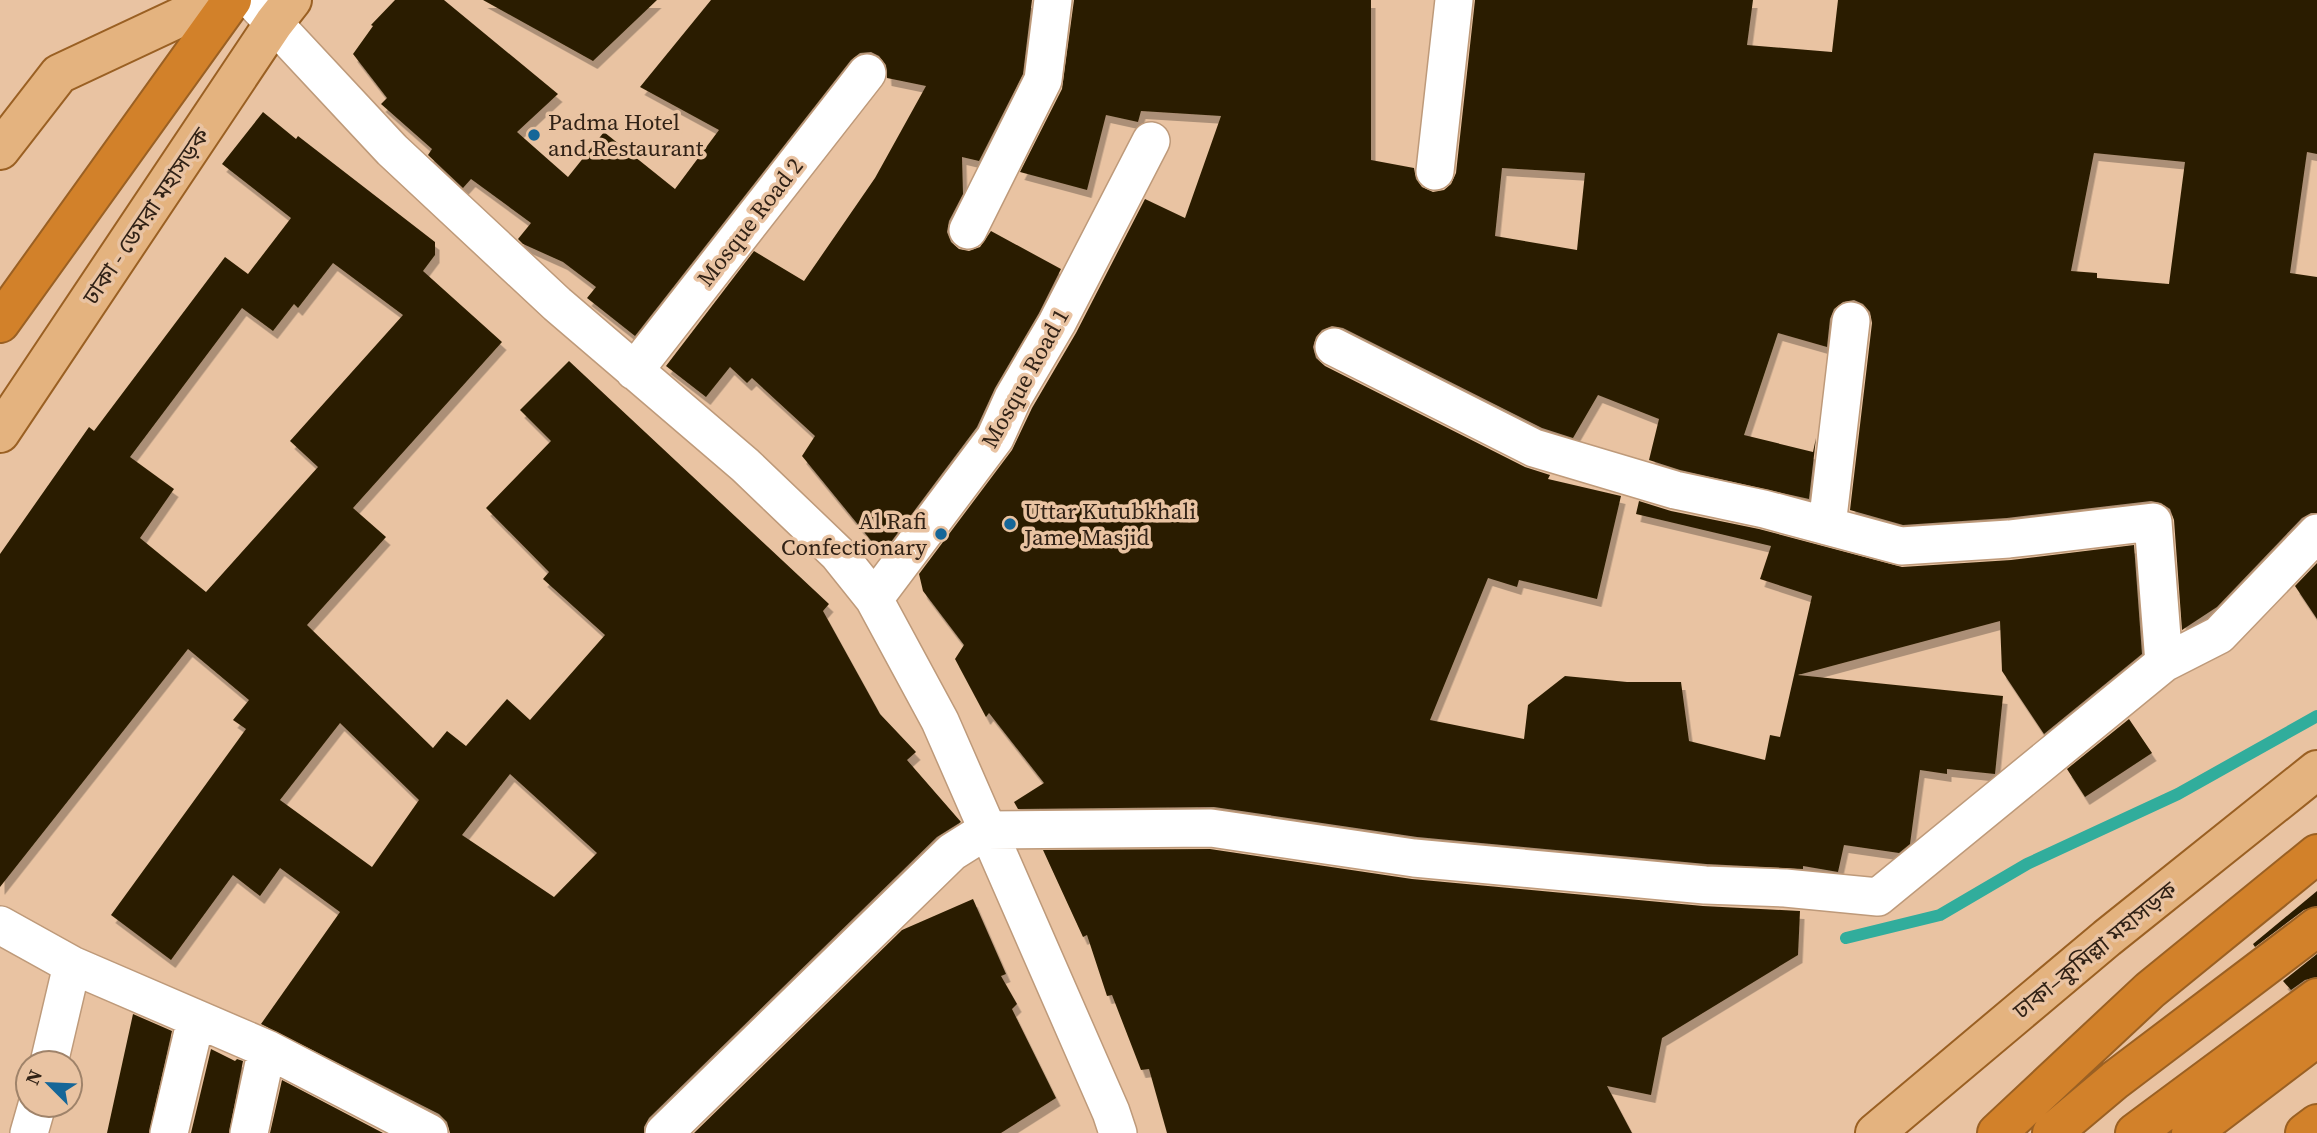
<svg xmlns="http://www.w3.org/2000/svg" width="2317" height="1133" viewBox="0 0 2317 1133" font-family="'Source Serif 4','Noto Sans Bengali',serif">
  <defs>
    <filter id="shadow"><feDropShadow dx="4.5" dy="8" stdDeviation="0" flood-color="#0004"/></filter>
  </defs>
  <rect width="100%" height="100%" fill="#e9c3a2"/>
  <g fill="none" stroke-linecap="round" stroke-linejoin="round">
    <path stroke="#31ad9c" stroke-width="12" d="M 1846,938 L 1940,915 L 2027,864 L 2178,794 L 2317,716"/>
  </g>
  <path fill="#2c1e01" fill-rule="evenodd" filter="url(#shadow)" d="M 395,0 L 444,0 L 558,94 L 517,132 L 568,177 L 604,132 L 675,189 L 719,130 L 640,87 L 711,0 L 1032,0 L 1023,74 L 979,161 L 962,157 L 963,194 L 949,221 L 947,232 L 951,242 L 959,249 L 969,251 L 980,247 L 991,231 L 1061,269 L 1039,313 L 995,388 L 977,427 L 882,554 L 802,456 L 815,436 L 752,378 L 747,383 L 730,367 L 706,397 L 666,366 L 754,251 L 804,281 L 875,178 L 926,86 L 887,78 L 886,65 L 879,56 L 871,52 L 860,53 L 851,60 L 635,336 L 587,298 L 596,287 L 563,262 L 523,244 L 518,239 L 531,223 L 471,179 L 463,188 L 428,155 L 432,149 L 381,104 L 387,98 L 353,54 L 373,26 L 371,25 Z
    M 483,0 L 657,0 L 593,61 Z
    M 1074,0 L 1371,0 L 1371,160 L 1414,168 L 1416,179 L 1422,187 L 1433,192 L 1444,190 L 1451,184 L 1456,173 L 1475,0 L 1753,0 L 1747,45 L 1832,52 L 1838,0 L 2317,0 L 2317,154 L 2307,152 L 2290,273 L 2317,277 L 2317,513 L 2311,513 L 2302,518 L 2217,607 L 2182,630 L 2174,520 L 2170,509 L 2161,503 L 2151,501 L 2007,518 L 1903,525 L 1850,510 L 1872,323 L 1870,312 L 1863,304 L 1854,300 L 1843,302 L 1834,309 L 1830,319 L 1827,347 L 1778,333 L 1744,435 L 1813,452 L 1816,438 L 1809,499 L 1680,470 L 1649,460 L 1659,419 L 1598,395 L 1573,438 L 1542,428 L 1343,328 L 1332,326 L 1322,330 L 1316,337 L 1313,347 L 1316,358 L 1325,366 L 1525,467 L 1550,475 L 1548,479 L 1621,496 L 1597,599 L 1519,580 L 1517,587 L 1488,578 L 1430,720 L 1524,739 L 1528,705 L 1565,676 L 1627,682 L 1681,682 L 1689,741 L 1765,760 L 1770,735 L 1780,737 L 1812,596 L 1760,579 L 1771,546 L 1636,514 L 1639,501 L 1671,511 L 1759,529 L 1902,567 L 2011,560 L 2134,545 L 2142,654 L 2044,734 L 2002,671 L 2000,621 L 1798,675 L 2003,696 L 1995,774 L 1947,769 L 1947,774 L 1920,770 L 1910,844 L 1899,853 L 1844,845 L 1838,872 L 1803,866 L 1803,869 L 1706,864 L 1417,837 L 1214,807 L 1018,809 L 1014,802 L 1044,783 L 989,713 L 986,717 L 955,659 L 964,645 L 923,591 L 919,574 L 1012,450 L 1032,408 L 1076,333 L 1145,199 L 1185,218 L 1221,116 L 1141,111 L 1138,122 L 1106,115 L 1087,190 L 1020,172 L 1062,89 ZM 2094,153 L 2185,162 L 2169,284 L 2097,278 L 2097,273 L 2071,271 ZM 1502,168 L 1585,173 L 1577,250 L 1495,236 Z
    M 263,112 L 296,139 L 298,136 L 435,242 L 435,255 L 423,271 L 502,342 L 353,508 L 386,537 L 307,625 L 433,748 L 447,731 L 466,746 L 507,699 L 530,720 L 605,635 L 543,579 L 549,572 L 486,508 L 551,441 L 520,410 L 569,361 L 829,604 L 823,611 L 880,714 L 916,752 L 907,760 L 961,822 L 937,837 L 649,1118 L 644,1127 L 644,1133 L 450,1133 L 447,1122 L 439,1114 L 261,1024 L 340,912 L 280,868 L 260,896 L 233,875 L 171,960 L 111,915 L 246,729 L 233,720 L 249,700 L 188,649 L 0,887 L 0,554 L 89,427 L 94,431 L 225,257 L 248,274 L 291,218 L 222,164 ZM 333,263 L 403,315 L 290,441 L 318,467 L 206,592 L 140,538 L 174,489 L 130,457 L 242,308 L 273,331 L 294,304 L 298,308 ZM 340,723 L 419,800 L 372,867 L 280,800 ZM 510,774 L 597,853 L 554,897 L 462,835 Z
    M 2317,563 L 2317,619 L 2295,586 Z
    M 2129,719 L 2152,753 L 2085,797 L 2067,769 Z
    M 1210,849 L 1412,879 L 1703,906 L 1800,911 L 1798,955 L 1662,1038 L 1651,1095 L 1607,1086 L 1632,1133 L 1167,1133 L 1149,1069 L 1141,1070 L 1112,995 L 1107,996 L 1087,935 L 1083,937 L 1043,850 Z
    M 2317,891 L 2317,906 L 2304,910 L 2255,947 L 2253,944 Z
    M 973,899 L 1006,974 L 1001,976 L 1017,1004 L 1012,1009 L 1056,1098 L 1001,1133 L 694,1133 L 902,930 Z
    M 2317,954 L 2317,977 L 2305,980 L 2291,990 L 2283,981 Z
    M 133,1014 L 172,1031 L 149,1133 L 107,1133 Z
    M 211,1049 L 235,1061 L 237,1059 L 243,1061 L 229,1133 L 191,1133 Z
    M 282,1080 L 383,1133 L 270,1133 Z"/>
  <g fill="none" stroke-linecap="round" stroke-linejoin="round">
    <g stroke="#be9a7a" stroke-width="40">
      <path id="street" d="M 252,0 L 392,150 L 557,304 L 745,465 L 838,554 L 874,599 L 940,721 L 1111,1112 L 1118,1133
        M 1435,171 L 1454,0
        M 968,230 L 1043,80 L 1053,0
        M 1334,347 L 1534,448 L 1675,490 L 1764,509 L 1901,546 L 2009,539 L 2153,522 L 2164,663
        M 634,371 L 867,73
        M 1827,526 L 1851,321
        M 874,599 L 995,438 L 1013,398 L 1057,323 L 1151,141
        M 0,925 L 72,965 L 267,1049 L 429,1133
        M 49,1063 L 72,965
        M 29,1133 L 37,1105
        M 169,1133 L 196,1019
        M 249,1133 L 267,1049
        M 664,1133 L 952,852 L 987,830 L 1211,828 L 1414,858 L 1705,885 L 1785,888 L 1878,897 L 2164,663 L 2219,635 L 2317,533"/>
    </g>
    <g stroke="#9a6023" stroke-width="42">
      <path id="primary" d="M 0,150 L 59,74 L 217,0
        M 0,433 L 274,23 L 292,0
        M 1875,1133 L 2107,938 L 2317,770"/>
    </g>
    <g stroke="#9a6023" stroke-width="42">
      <path id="highway" d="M 0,323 L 232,0
        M 1997,1133 L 2150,990 L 2317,854
        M 2052,1133 L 2115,1080 L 2317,927
        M 2135,1133 L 2317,998
        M 2191,1133 L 2317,1037
        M 2305,1133 L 2317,1124"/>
    </g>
    <use href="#street" stroke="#fff" stroke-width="37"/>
    <use href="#primary" stroke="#e4b37f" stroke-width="38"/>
    <use href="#highway" stroke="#d2812a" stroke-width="38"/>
  </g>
  <g fill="#156698" stroke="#e9c3a2" stroke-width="2.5">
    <circle cx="534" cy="135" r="7"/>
    <circle cx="1010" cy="524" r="7"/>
    <circle cx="941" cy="534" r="7"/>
  </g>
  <g text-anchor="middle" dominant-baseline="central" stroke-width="7" stroke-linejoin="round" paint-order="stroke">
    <g font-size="23" fill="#312216" stroke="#e9c3a2" text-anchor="start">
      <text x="548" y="122">Padma Hotel<tspan x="548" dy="26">and Restaurant</tspan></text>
      <text x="1024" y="511">Uttar Kutubkhali<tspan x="1024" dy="26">Jame Masjid</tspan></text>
      <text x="927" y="521" text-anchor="end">Al Rafi<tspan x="927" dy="26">Confectionary</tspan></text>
    </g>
    <g font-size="23" fill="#312216" stroke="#e9c3a2">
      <text transform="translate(146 216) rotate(-56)">ঢাকা - ডেমরা মহাসড়ক</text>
      <text transform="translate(750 222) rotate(-52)">Mosque Road 2</text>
      <text transform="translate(1025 378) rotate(-61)">Mosque Road 1</text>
      <text transform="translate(2095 950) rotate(-39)">ঢাকা–কুমিল্লা মহাসড়ক</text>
    </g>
  </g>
  <g transform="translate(49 1084) rotate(294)"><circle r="33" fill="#e9c3a2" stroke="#9f836a" stroke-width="2"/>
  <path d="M0-5L12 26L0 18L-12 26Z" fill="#156698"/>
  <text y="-10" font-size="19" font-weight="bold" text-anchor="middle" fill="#312216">N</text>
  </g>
</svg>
